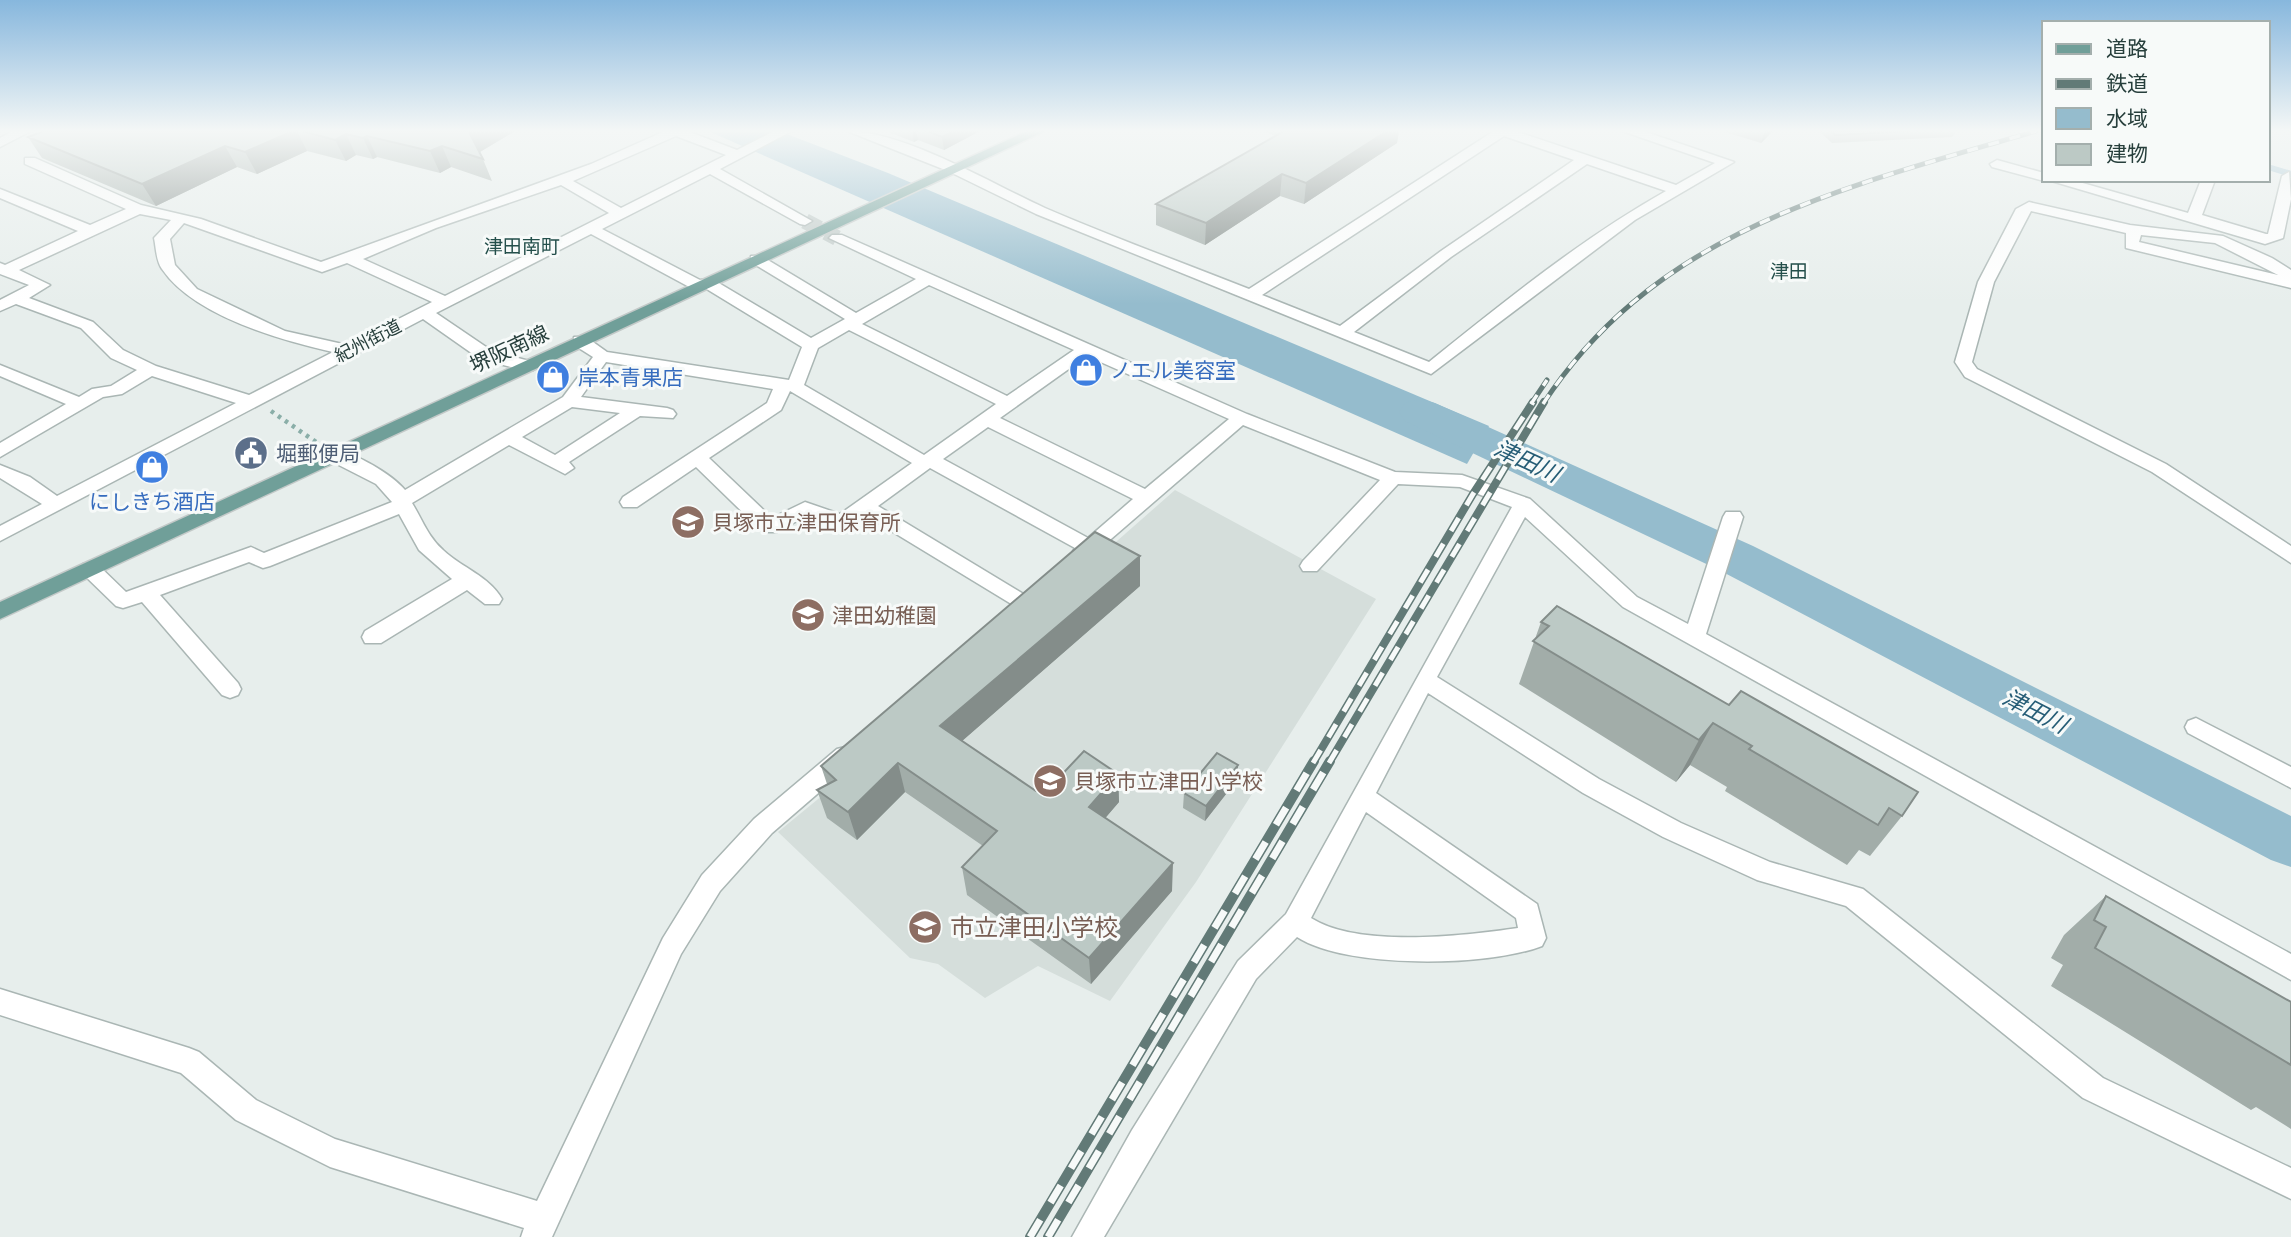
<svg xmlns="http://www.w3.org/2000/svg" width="2291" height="1237" viewBox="0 0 2291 1237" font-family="Figtree,'Noto Sans JP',sans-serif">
  <rect width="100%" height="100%" fill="#e7eeec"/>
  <path fill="#d5dedb" d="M 1175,490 L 1376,599 L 1196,882 L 1110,1001 L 1038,966 L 985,998 L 938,964 L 910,958 L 778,832 L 902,730 Z"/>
  <path fill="#95bccd" d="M 708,131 L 779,131 L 888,173 L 1489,426 L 1467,464 Z"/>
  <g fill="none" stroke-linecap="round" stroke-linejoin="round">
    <path stroke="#95bccd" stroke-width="6" d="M 2268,167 L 2291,174"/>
    <path fill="#95bccd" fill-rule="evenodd" d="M 1420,399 L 1435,403 L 1753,546 L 2291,816 L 2291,867 L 2271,860 L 1719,570 L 1405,421 L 1399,412 L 1405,403 Z"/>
    <path stroke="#c1cbc9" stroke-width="16" stroke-dasharray="16 8" stroke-linecap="butt" d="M 805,221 L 837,238"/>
    <g stroke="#aab6b4" stroke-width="3">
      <path id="minor" d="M 13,131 L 31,131 L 0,147 L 0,138 Z
        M 665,131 L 687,131 L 737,150 L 774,131 L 792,131 L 720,169 L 812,221 L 805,225 L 800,224 L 710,174 L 602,229 L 700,280 L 712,279 L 811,338 L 845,319 L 751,262 L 751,256 L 761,256 L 856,313 L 916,279 L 829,238 L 832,235 L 842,235 L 1247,414 L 1395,472 L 1462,475 L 1530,499 L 1637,597 L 1688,624 L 1723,517 L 1726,512 L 1740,512 L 1743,517 L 1706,634 L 2291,954 L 2291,980 L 1623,607 L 1525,517 L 1437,677 L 1599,779 L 1681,823 L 1770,862 L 1863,889 L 2103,1078 L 2291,1168 L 2291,1199 L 2083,1098 L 1846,906 L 1757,880 L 1663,837 L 1583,793 L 1428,693 L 1376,793 L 1537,904 L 1546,938 L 1542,946 C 1488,967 1346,969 1297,937 L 1256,979 L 1104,1237 L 1072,1237 L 1132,1130 L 1238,961 L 1286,914 L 1512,507 L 1460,487 L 1398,484 L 1317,571 L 1303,571 L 1300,566 L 1303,561 L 1380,480 L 1243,425 L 1089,558 L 1082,560 L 1072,553 L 1075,548 L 930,468 L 878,506 L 1030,598 L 1033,603 L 1030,608 L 1023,611 L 865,515 L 842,529 L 806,516 L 777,532 L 763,532 L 696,467 L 637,507 L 623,507 L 620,502 L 623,497 L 767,403 L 773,389 L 606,362 L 581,397 L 667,408 L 673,410 L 676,414 L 673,418 L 640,416 L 569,462 L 574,468 L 565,474 L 509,445 L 412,503 C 422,519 428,537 443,550 C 462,568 489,576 502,599 L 499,604 L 485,604 L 467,590 L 381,643 L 365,643 L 362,637 L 365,631 L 452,579 L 419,550 L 399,514 L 270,566 L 263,568 L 249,562 L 160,595 L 238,683 L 241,689 L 238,695 L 230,698 L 222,695 L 142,602 L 123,608 L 116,606 L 83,574 L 80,569 L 83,564 L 97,564 L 126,592 L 251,547 L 264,553 L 392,502 L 376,484 L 327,459 L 325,455 L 327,451 C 347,446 393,475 405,490 L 563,397 L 593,357 L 574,345 L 574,337 L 586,337 L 607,352 L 789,380 L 802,347 L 705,288 L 693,289 L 591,234 L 436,313 L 492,351 L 533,362 L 536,366 L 533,370 L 527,371 L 480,359 L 423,319 L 0,541 L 0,526 L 42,504 L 0,478 L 0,465 L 30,477 L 57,496 L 236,403 L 152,376 L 122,394 L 103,397 L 0,457 L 0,443 L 66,404 L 0,376 L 0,365 L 79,397 L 92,389 L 111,386 L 137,370 L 111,358 L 81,328 L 16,304 L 0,311 L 0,300 L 29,285 L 0,274 L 0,263 L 5,265 L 78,231 L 0,198 L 0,189 L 90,225 L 126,209 L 25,164 L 25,158 L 35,158 L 141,205 L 201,219 L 321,262 L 591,164 ZM 676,136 L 726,155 L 621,208 L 573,181 ZM 561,185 L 609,213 L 445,296 L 363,259 L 436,228 ZM 140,214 L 171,220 L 154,238 C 156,247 156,261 162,269 C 194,316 280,340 333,352 L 249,395 L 156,366 L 123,350 L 93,322 L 29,298 L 50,285 L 19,270 ZM 184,223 L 322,272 L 347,263 L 432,302 L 347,345 L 285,331 L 197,289 L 175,265 L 170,239 ZM 929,285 L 1074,350 L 1007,396 L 862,324 ZM 849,330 L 996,404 L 924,455 L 804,385 L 818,348 ZM 1087,356 L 1229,419 L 1145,489 L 1000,418 ZM 790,391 L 912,463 L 840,514 L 805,502 L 772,518 L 709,458 L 781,410 ZM 572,407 L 620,413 L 555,455 L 522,437 ZM 988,427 L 1133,499 L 1088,538 L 943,459 ZM 1366,812 L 1516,918 L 1518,928 C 1463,936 1358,948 1311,918 Z
        M 847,131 C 904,131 992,184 1045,208 C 1112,237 1181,262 1249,289 L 1494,131 L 1515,131 L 1676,185 L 1715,163 L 1622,131 L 1643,131 L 1734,162 L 1635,220 L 1431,374 L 1036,214 L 948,171 ZM 1504,136 L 1574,160 L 1441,251 L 1340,326 L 1262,295 ZM 1587,164 L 1666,191 C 1581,239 1505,301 1429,362 L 1354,332 L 1451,257 Z
        M 1997,160 L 2044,173 L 2044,180 L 2048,180 L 2044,181 L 1992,167 L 1990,164 Z
        M 2289,172 L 2291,199 L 2283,238 L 2265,244 L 2048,180 L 2072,180 L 2188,213 L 2201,180 L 2215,180 L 2202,215 L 2266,234 L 2268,234 L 2282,176 Z
        M 2029,202 L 2130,225 L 2223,236 L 2272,258 L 2291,270 L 2291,288 L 2126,248 L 2126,233 L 2031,211 L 1994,282 L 1972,362 L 1977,369 L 2166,464 L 2291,546 L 2291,563 L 2152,472 L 1965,377 L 1955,362 L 1978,282 L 2016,209 ZM 2141,235 L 2215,243 L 2278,275 L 2139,242 Z
        M 2196,718 L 2291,767 L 2291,788 L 2188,733 L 2185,727 L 2188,721 Z
        M 845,747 L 853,749 L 857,756 L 853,763 L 772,833 L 720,891 L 681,954 L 552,1237 L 521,1237 L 524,1228 L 330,1167 L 236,1120 L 181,1073 L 0,1015 L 0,989 L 189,1048 L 199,1052 L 256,1100 L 335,1139 L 537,1201 L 663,938 L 702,875 L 754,819 L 837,749 Z"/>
    </g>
    <g stroke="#c3c9c8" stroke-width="3">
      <path id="major" d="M 1027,131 L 1045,131 L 0,619 L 0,602 Z"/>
    </g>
    <path stroke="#8aaea8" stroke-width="4.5" stroke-dasharray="3.5 5" stroke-linecap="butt" d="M 271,411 L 316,442"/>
    <use href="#minor" fill="#fff" fill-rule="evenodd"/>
    <use href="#major" fill="#709f99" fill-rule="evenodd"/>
    <g stroke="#627a77" stroke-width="5">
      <path id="rail-far2" d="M 1531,404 L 1547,380
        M 1543,404 C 1658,228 1847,187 2036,131"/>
    </g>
    <g stroke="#627a77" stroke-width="8">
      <path id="rail-far1" d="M 1313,763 L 1473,494 L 1533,402
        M 1329,763 L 1544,402"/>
    </g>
    <g stroke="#627a77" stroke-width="10">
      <path id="rail" d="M 1030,1237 L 1314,761
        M 1048,1237 L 1330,761"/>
    </g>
    <use href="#rail-far2" stroke="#f7faf9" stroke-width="3.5" stroke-dasharray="11" stroke-linecap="butt"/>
    <use href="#rail-far1" stroke="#f7faf9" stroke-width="5" stroke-dasharray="15" stroke-linecap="butt"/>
    <use href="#rail" stroke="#f7faf9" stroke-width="7" stroke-dasharray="20" stroke-linecap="butt"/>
  </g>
  <path fill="#a2ada9" d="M 44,131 L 515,131 L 480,152 L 492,181 L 451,167 L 440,173 L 377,157 L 373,159 L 356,155 L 346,161 L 307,151 L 257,174 L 237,167 L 156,206 L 42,158 L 28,137 Z
    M 886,131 L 980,131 L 944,150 L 918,140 L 914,142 Z
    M 1263,131 L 1399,131 L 1397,143 L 1304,204 L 1280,196 L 1205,245 L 1156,225 L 1156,204 L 1276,136 Z
    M 1722,131 L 1773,131 L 1761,143 Z
    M 1819,131 L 1957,131 L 1952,137 L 1832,143 Z
    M 1140,556 L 1140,586 L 962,741 L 1036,791 L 1053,784 L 1118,774 L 1119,802 L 1105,818 L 1172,891 L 1091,984 L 967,895 L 962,867 L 983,846 L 905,792 L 857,840 L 827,818 L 817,790 L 827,784 L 821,766 Z
    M 1541,622 L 1902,816 L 1870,856 L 1859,850 L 1847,865 L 1725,791 L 1727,787 L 1690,765 L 1676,782 L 1519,684 Z
    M 1238,765 L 1237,780 L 1205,821 L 1183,808 L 1184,793 Z
    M 2106,896 L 2291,1002 L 2291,1129 L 2256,1107 L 2251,1110 L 2051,986 L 2063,965 L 2051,958 L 2064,935 Z"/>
  <path fill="#848d8a" d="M 293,131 L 297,131 L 307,151 L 257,174 L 245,152 Z
    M 470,131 L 515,131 L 478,153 L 469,132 Z
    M 912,131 L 916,131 L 918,140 L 914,142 Z
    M 952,131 L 980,131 L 944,150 L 942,137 Z
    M 1387,131 L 1399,131 L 1397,143 L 1304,204 L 1306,183 Z
    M 1765,131 L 1773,131 L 1761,143 Z
    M 346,134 L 356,155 L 346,161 L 335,140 Z
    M 367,136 L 377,157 L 373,159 L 363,138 Z
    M 225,146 L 237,167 L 156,206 L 142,184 Z
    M 442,146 L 451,167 L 440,173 L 430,151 Z
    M 1282,174 L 1280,196 L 1205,245 L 1206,223 Z
    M 1140,556 L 1140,586 L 946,755 L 940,726 Z
    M 1713,723 L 1690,765 L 1676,782 L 1699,740 Z
    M 898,763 L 905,792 L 857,840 L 848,812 Z
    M 1238,765 L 1237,780 L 1205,821 L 1206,806 Z
    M 1118,774 L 1119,802 L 1090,836 L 1089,807 Z
    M 1173,863 L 1172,891 L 1091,984 L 1089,958 Z"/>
  <path fill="#bcc9c5" stroke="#848d8a" stroke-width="2" d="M 44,131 L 293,131 L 245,152 L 225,146 L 142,184 L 28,137 Z
    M 302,131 L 470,131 L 469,132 L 483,159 L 442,146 L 430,151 L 367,136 L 363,138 L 346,134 L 335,140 Z
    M 928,131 L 952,131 L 942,137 Z
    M 1284,131 L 1387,131 L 1306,183 L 1282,174 L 1206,223 L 1156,204 Z
    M 1831,131 L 1910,131 L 1835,135 Z
    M 1095,532 L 1140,556 L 940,726 L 1036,791 L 1047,780 L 1053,784 L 1084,751 L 1118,774 L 1089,807 L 1173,863 L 1089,958 L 962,867 L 997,831 L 898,763 L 848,812 L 817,790 L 836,780 L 821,766 Z
    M 1557,606 L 1729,705 L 1741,691 L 1918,792 L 1902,816 L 1889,808 L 1878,825 L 1749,749 L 1752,746 L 1713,723 L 1699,740 L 1533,641 L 1549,626 L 1541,622 Z
    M 1217,753 L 1238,765 L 1206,806 L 1184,793 Z
    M 2106,896 L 2291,1002 L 2291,1065 L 2095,948 L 2106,927 L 2094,920 Z"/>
  <linearGradient id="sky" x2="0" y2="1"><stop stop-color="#87b7dd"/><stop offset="0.43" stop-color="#f4f7f6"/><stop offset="1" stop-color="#f4f7f6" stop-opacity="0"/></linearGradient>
  <rect width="2291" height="304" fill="url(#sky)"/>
  <defs>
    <g id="shop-disc" transform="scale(1.75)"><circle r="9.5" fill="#3f7fe0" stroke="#f7faf9"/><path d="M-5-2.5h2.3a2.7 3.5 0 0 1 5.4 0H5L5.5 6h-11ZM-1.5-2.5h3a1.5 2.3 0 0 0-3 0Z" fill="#fff"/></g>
    <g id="civic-disc" transform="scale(1.75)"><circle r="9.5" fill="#5c6f8a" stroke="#f7faf9"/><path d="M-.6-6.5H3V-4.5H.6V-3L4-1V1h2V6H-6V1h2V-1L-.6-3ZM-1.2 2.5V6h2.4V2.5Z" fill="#fff"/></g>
    <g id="school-disc" transform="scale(1.75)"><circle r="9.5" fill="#8d6e63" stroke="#f7faf9"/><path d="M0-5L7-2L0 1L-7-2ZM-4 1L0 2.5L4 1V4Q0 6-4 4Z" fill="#fff"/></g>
    <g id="university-disc" transform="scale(1.75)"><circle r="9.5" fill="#8d6e63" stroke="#f7faf9"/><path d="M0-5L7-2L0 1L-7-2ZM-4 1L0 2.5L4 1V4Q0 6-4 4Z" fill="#fff"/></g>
  </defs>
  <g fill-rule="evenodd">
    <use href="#shop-disc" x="1086" y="370"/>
    <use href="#shop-disc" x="553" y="377"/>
    <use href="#civic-disc" x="251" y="453"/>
    <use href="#shop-disc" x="152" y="467"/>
    <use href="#school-disc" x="688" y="522"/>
    <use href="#school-disc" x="808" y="615"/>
    <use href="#university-disc" x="1050" y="781"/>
    <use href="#school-disc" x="925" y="927"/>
  </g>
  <g text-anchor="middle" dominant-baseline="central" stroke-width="6" stroke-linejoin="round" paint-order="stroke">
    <g font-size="18" fill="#273f3c" stroke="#f7faf9">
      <text transform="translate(368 341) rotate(-27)">紀州街道</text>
    </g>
    <g font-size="19" fill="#244f4b" stroke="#f7faf9">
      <text x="522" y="246">津田南町</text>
      <text x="1789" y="271">津田</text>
    </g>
    <g font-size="21" fill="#273f3c" stroke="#f7faf9">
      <text transform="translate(509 349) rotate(-25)">堺阪南線</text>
    </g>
    <g font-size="21" fill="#366cbe" stroke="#f7faf9" text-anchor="start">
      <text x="1110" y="370">ノエル美容室</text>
      <text x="578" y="377">岸本青果店</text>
      <text x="152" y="501" text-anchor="middle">にしきち酒店</text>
    </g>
    <g font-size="21" fill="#4e5e75" stroke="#f7faf9" text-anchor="start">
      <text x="276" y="453">堀郵便局</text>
    </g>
    <g font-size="21" fill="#785e54" stroke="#f7faf9" text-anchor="start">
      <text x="712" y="522">貝塚市立津田保育所</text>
      <text x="832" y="615">津田幼稚園</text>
      <text x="1074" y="781">貝塚市立津田小学校</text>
    </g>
    <g font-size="23" font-style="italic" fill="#265d76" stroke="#f7faf9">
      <text transform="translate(1527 461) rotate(25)">津田川</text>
      <text transform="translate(2035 711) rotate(27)">津田川</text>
    </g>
    <g font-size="24" fill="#785e54" stroke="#f7faf9" text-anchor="start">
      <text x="950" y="927">市立津田小学校</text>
    </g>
  </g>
  <rect x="2042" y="21" width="228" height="161" fill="#f7faf9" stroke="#a4afad" stroke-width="2"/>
  <rect x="2056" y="44" width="35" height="10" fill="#709f99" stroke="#a4afad" stroke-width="2"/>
  <text x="2106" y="56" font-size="21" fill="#273f3c">道路</text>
  <rect x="2056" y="79" width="35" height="10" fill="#627a77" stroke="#a4afad" stroke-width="2"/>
  <text x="2106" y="91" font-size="21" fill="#273f3c">鉄道</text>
  <rect x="2056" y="108" width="35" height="21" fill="#95bccd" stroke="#a4afad" stroke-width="2"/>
  <text x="2106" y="126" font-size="21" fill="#273f3c">水域</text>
  <rect x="2056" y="144" width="35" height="21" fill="#bcc9c5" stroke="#a4afad" stroke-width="2"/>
  <text x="2106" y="161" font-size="21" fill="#273f3c">建物</text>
</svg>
